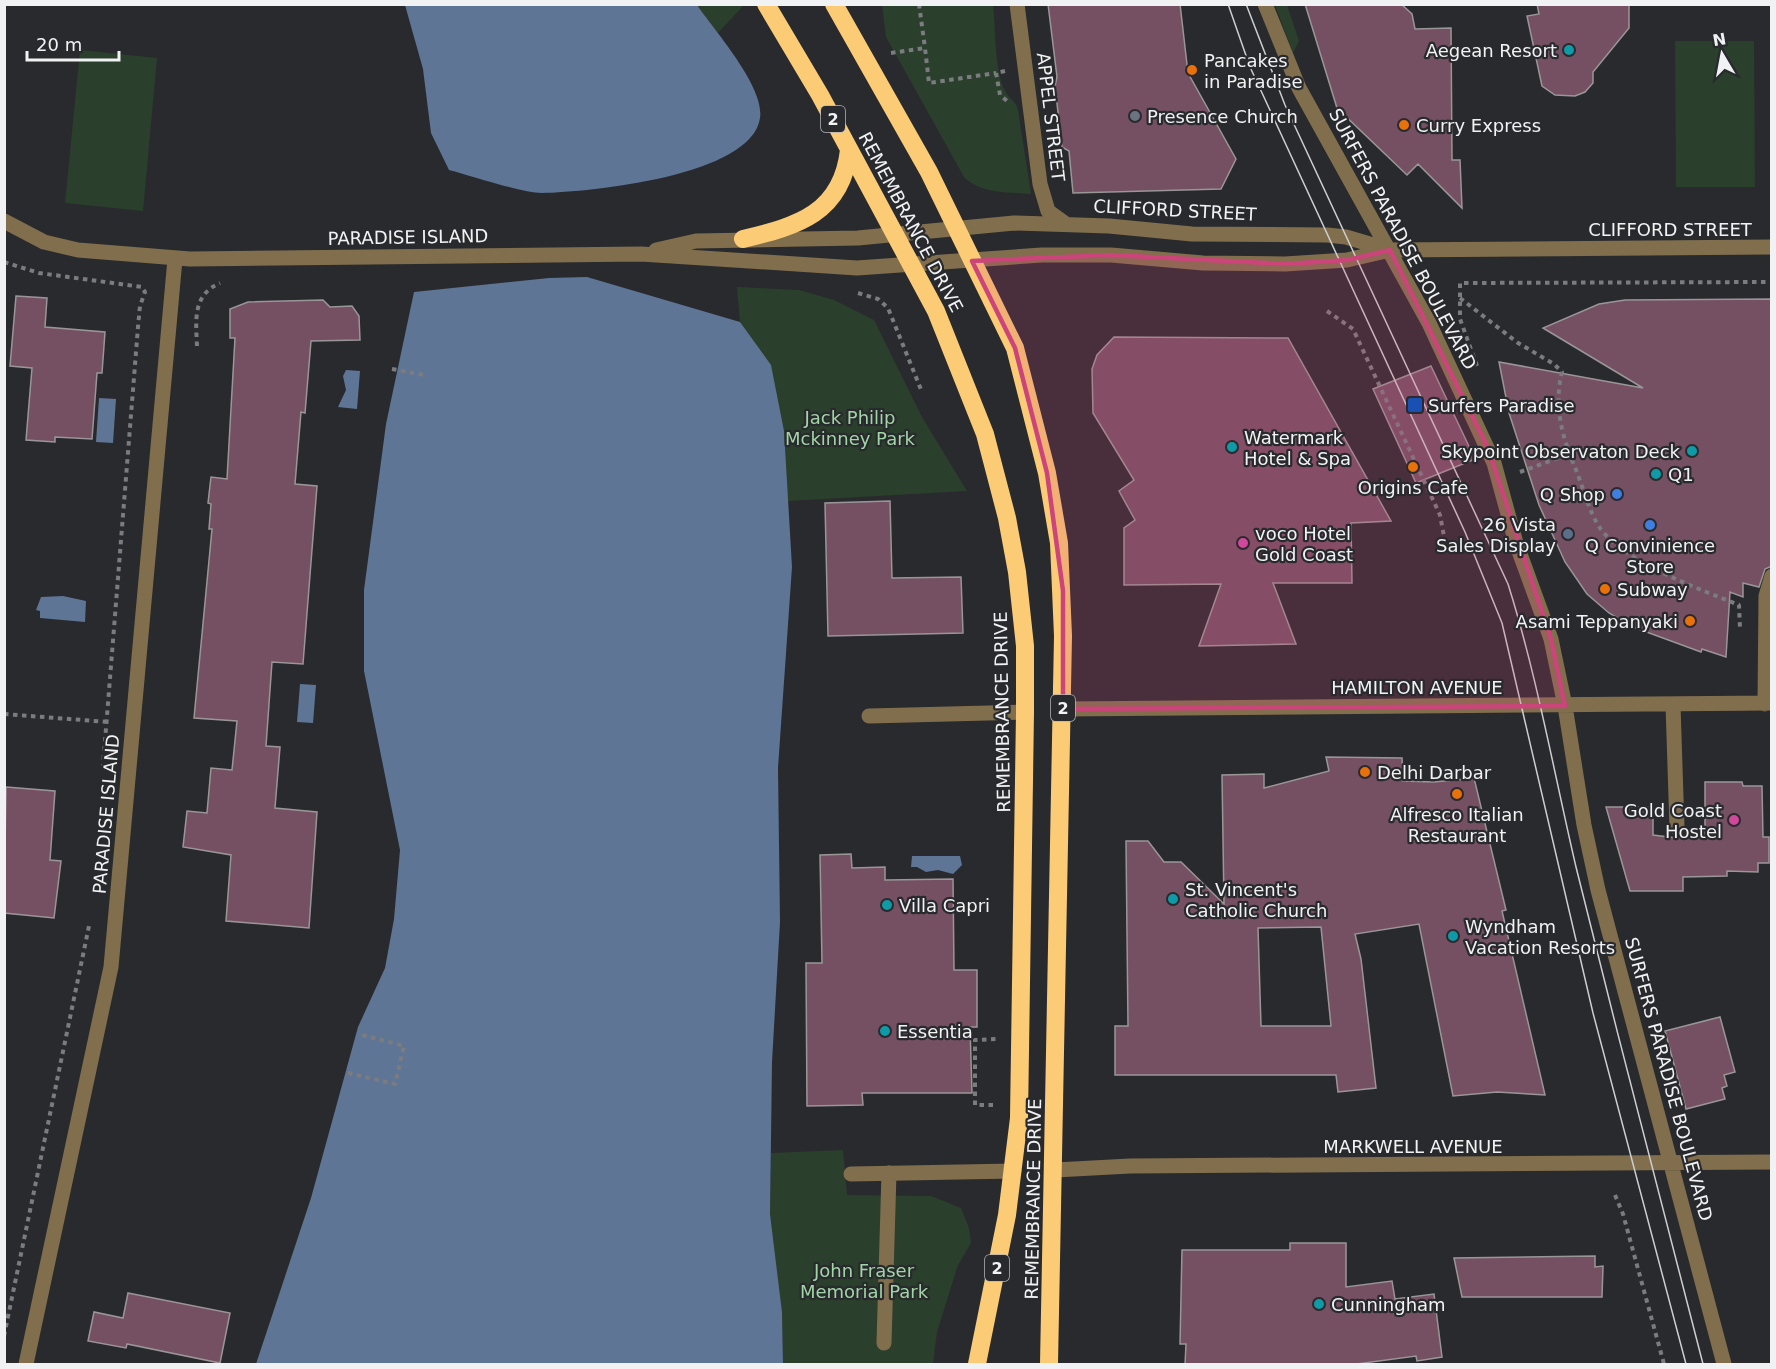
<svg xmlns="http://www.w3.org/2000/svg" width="1776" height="1369" viewBox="0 0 1776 1369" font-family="'DejaVu Sans',sans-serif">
  <rect width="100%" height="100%" fill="#292a2d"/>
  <path fill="#2b3f2d" d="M 742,5 L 743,6 L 717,34 L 697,5 Z
    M 882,5 L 993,5 C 996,28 994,70 1005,91 C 1009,99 1016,101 1018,110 L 1031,194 C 1008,192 981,194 964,177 L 886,37 Z
    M 1275,5 L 1287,5 L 1299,41 L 1293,53 Z
    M 1754,41 L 1755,187 L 1676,187 L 1675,41 Z
    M 80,50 L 157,58 L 143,211 L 65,203 Z
    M 737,287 L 799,290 L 834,300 L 874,320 L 922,417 L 967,491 L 788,501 L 775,386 L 740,322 Z
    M 843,1150 L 847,1195 L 931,1196 L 961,1208 L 969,1228 L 971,1243 L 958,1265 L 937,1332 L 933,1364 L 783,1364 L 782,1312 L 770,1215 L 771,1153 Z"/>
  <path fill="#5e7595" d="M 405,5 L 697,5 C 714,30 765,87 760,118 C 752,176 590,192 542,193 C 522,193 472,176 449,170 L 431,133 L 423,69 Z
    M 587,277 L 740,322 L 771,365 L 784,431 L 792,567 L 778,768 L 780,922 L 772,1062 L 770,1214 L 782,1312 L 783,1364 L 256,1364 L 311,1198 L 358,1027 L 385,968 L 394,919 L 400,850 L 364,671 L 364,590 L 386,424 L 414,292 L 549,278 Z
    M 346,370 L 360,371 L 357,409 L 338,407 L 346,390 L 343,376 Z
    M 99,398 L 116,399 L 113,443 L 96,442 Z
    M 63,596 L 86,601 L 85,622 L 40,618 L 40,611 L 36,610 L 41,597 Z
    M 300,684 L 316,685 L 313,723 L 297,722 Z
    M 912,856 L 960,856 L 962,865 L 953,874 L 938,870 L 926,872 L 917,867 L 911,867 Z"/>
  <path fill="#754f62" stroke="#9a9698" stroke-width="1.5" fill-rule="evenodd" d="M 1048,4 L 1180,4 L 1188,73 L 1236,159 L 1221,189 L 1073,193 L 1069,151 L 1062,147 L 1055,86 L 1057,77 Z
    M 1305,4 L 1401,4 L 1412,14 L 1415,29 L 1451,28 L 1452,160 L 1460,160 L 1462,208 L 1418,164 L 1407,175 L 1337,108 Z
    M 1537,4 L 1629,4 L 1629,28 L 1593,72 L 1593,83 L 1585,92 L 1575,96 L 1555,95 L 1542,86 L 1527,16 L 1539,14 Z
    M 16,296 L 47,298 L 45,327 L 105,332 L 102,373 L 97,373 L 92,439 L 55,437 L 55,442 L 26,440 L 32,368 L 10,366 Z
    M 1772,299 L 1772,566 L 1765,569 L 1759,587 L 1743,583 L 1743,597 L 1730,592 L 1726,657 L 1702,649 L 1701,652 L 1633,627 L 1609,613 L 1587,594 L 1565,562 L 1539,505 L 1509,413 L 1499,362 L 1643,388 L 1543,328 L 1599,304 L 1625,300 Z
    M 323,300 L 330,307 L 352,306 L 359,316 L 360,340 L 311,341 L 305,413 L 301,412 L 295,484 L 317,486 L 303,664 L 272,662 L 266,746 L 280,747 L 275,808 L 317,812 L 309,928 L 226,921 L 231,855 L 183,847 L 187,811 L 207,813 L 211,768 L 232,770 L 237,721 L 194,718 L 212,529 L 209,529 L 211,504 L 208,503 L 211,477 L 227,479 L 235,338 L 230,338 L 230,309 L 248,302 Z
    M 1114,337 L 1288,338 L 1391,521 L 1351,523 L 1352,583 L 1273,583 L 1296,644 L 1199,646 L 1221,584 L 1124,585 L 1124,528 L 1135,520 L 1119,491 L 1134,480 L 1093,413 L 1092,369 L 1097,355 Z
    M 1431,366 L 1475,459 L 1416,483 L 1373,389 Z
    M 890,501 L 892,578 L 961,577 L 963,633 L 828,636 L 825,503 Z
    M 1326,757 L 1402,758 L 1403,781 L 1434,782 L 1474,778 L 1506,910 L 1502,911 L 1545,1095 L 1497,1092 L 1453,1096 L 1419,924 L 1355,934 L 1361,959 L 1376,1088 L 1338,1092 L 1336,1075 L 1115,1075 L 1115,1026 L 1128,1026 L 1126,841 L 1148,841 L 1164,862 L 1181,862 L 1224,904 L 1222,775 L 1264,774 L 1264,788 L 1329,771 ZM 1321,927 L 1331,1026 L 1261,1026 L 1258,928 Z
    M 1705,782 L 1742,782 L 1743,786 L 1762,786 L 1763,837 L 1769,837 L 1769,863 L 1758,863 L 1758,872 L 1727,871 L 1727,876 L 1683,877 L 1683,891 L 1630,891 L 1606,807 L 1653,807 L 1653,835 L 1677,838 L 1705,836 Z
    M 6,787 L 55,791 L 50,860 L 61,861 L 54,918 L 4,913 Z
    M 851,854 L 852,868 L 885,867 L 885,880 L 953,879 L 954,970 L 977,970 L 977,1027 L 970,1027 L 972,1093 L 862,1093 L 863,1105 L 807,1106 L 806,963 L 822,963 L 820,855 Z
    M 1720,1017 L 1735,1072 L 1724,1075 L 1727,1086 L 1722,1088 L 1725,1099 L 1686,1109 L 1665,1031 Z
    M 1290,1243 L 1346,1243 L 1346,1287 L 1392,1281 L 1395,1299 L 1434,1294 L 1442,1357 L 1417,1361 L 1416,1356 L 1349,1365 L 1185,1365 L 1186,1344 L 1180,1344 L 1182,1250 L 1290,1250 Z
    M 1595,1256 L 1595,1267 L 1603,1266 L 1602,1297 L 1462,1297 L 1454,1258 Z
    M 128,1293 L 230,1313 L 220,1363 L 127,1344 L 126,1348 L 88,1341 L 94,1312 L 123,1318 Z"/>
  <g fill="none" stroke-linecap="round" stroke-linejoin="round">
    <path stroke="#7b7c7f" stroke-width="4" stroke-dasharray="4.5 4.5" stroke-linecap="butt" d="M 919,4 L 925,48
      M 891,53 L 925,48 L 929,83 L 996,73
      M 1005,71 L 996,73 L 1000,95 L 1007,101
      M 4,262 L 39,273 L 142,287 L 145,292 L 140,306 L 138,327 L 103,766
      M 858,293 L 878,299 L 888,308 L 922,392
      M 1460,298 L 1518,343 L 1554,364 L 1562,372 C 1554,404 1561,434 1574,465 C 1582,483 1589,513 1600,528 C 1625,563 1700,589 1739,605 L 1740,629
      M 1327,311 L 1353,329 L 1440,515 L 1447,552
      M 197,346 C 196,321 192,295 220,283
      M 1477,366 L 1460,319 L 1460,283 L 1772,282
      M 392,369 L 424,375
      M 1520,472 L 1569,454
      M 4,714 L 108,722
      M 348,1073 L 395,1084 L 404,1046 L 358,1034
      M 993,1105 L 975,1105 L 975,1040 L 996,1039
      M 1615,1195 L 1623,1214 L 1664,1364
      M 4,1336 L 89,926"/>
    <path stroke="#816e4d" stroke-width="15" d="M 1017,4 L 1040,184 L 1048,211 L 1066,224
      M 1265,4 L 1299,88 L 1429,323 L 1494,463 L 1516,543 L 1551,639 L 1565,706 L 1584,825 L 1598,890 L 1724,1364
      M 4,221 L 44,242 L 78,250 L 190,259 L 641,254 L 857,268 L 1042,255 L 1111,255 L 1203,263 L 1285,264 L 1347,260 L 1390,250 L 1772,247
      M 656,250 L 696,241 L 858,238 L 1014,223 L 1109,226 L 1192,234 L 1327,235 L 1346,237 L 1390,250
      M 1765,704 L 1766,596 L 1772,576
      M 1673,705 L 1677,828
      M 1063,709 L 1772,703
      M 869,716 L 1025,712
      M 1055,1170 L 1130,1166 L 1772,1162
      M 851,1174 L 1014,1171
      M 884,1343 L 889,1173
      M 26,1364 L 111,967 L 175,259"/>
    <path stroke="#fccb75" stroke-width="18" d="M 766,4 L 820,95 L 936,311 L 985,434 L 1007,518 L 1017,572 L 1025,646 L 1025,712 L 1019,1118 L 1007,1215 L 977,1364
      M 834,4 L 929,172 L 1015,348 L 1047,473 L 1059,543 L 1063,636 L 1049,1364
      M 743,239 C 798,226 842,213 849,150"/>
    <path stroke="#cdced0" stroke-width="1.5" d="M 1228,4 L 1250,67 L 1465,532 L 1502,623 L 1593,1013 L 1686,1364
      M 1246,4 L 1285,105 L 1508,584 C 1537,676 1554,773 1576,867 C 1617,1033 1660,1199 1703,1364"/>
  </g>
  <path fill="#cb447a" fill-opacity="0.2" stroke="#cb447a" stroke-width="4.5" stroke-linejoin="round" d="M 1390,250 L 1488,448 L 1551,639 L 1565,706 L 1063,709 L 1063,591 L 1047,473 L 1015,348 L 972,261 L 1111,255 L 1285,264 L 1347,260 Z"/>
  <g fill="#0f9aa8" stroke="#292a2d" stroke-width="2">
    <circle cx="1569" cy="50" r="6"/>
    <circle cx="1232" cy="447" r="6"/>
    <circle cx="1692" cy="451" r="6"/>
    <circle cx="1656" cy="474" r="6"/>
    <circle cx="1173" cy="899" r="6"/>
    <circle cx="887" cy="905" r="6"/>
    <circle cx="1453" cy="936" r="6"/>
    <circle cx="885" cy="1031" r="6"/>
    <circle cx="1319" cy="1304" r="6"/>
  </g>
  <g fill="#e8710a" stroke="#292a2d" stroke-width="2">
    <circle cx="1192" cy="70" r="6"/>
    <circle cx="1404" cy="125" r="6"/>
    <circle cx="1413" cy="467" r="6"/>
    <circle cx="1605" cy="589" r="6"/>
    <circle cx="1690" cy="621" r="6"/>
    <circle cx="1365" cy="772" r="6"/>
    <circle cx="1457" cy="794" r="6"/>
  </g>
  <circle fill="#6b7280" stroke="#292a2d" stroke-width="2" cx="1135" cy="116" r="6"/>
  <rect fill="#1a4fb4" stroke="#292a2d" stroke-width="2" x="1407" y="397" width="16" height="16" rx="3"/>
  <g fill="#3f7fe0" stroke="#292a2d" stroke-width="2">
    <circle cx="1617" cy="494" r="6"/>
    <circle cx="1650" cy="525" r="6"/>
  </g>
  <circle fill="#5c6f8a" stroke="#292a2d" stroke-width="2" cx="1568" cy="534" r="6"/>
  <g fill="#d1479c" stroke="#292a2d" stroke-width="2">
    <circle cx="1243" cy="543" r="6"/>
    <circle cx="1734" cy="820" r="6"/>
  </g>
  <g text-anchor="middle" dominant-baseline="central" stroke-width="4.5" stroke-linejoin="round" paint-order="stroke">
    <g fill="#292a2d" stroke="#b5b6b8" stroke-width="1.5">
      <rect x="821" y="106" width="24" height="26" rx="4.5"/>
      <rect x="1051" y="695" width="24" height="26" rx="4.5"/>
      <rect x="985" y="1255" width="24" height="26" rx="4.5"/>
    </g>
    <g font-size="16" font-weight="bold" fill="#f1f2f4">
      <text x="833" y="119">2</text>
      <text x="1063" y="708">2</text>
      <text x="997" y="1268">2</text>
    </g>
    <g font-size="18" fill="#f1f2f4" stroke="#292a2d" text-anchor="start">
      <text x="1557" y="50" text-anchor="end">Aegean Resort</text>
      <text x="1204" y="60">Pancakes<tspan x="1204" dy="21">in Paradise</tspan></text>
      <text x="1147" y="116">Presence Church</text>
      <text x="1416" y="125">Curry Express</text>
      <text x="1428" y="405">Surfers Paradise</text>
      <text x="1244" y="437">Watermark<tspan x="1244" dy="21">Hotel &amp; Spa</tspan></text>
      <text x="1680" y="451" text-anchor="end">Skypoint Observaton Deck</text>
      <text x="1668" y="474">Q1</text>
      <text x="1413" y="487" text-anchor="middle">Origins Cafe</text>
      <text x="1605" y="494" text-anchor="end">Q Shop</text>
      <text x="1556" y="524" text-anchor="end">26 Vista<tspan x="1556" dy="21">Sales Display</tspan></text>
      <text x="1255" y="533">voco Hotel<tspan x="1255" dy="21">Gold Coast</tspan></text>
      <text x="1650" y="545" text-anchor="middle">Q Convinience<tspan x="1650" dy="21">Store</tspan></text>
      <text x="1617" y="589">Subway</text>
      <text x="1678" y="621" text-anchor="end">Asami Teppanyaki</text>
      <text x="1377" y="772">Delhi Darbar</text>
      <text x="1722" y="810" text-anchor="end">Gold Coast<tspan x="1722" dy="21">Hostel</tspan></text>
      <text x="1457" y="814" text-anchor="middle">Alfresco Italian<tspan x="1457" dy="21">Restaurant</tspan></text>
      <text x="1185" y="889">St. Vincent's<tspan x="1185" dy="21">Catholic Church</tspan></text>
      <text x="899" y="905">Villa Capri</text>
      <text x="1465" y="926">Wyndham<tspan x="1465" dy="21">Vacation Resorts</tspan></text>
      <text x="897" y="1031">Essentia</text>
      <text x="1331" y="1304">Cunningham</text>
    </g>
    <g font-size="18" fill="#f1f2f4" stroke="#292a2d">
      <text transform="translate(1051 117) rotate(83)">APPEL STREET</text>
      <text transform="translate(1175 210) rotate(3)">CLIFFORD STREET</text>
      <text transform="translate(911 222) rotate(62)">REMEMBRANCE DRIVE</text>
      <text x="1670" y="229">CLIFFORD STREET</text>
      <text transform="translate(408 237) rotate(-1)">PARADISE ISLAND</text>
      <text transform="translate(1403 239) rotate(62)">SURFERS PARADISE BOULEVARD</text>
      <text x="1417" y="687">HAMILTON AVENUE</text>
      <text transform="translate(1002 712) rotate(-91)">REMEMBRANCE DRIVE</text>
      <text transform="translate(106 814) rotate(-85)">PARADISE ISLAND</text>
      <text transform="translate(1669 1079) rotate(75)">SURFERS PARADISE BOULEVARD</text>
      <text x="1413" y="1146">MARKWELL AVENUE</text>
      <text transform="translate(1033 1199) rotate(-89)">REMEMBRANCE DRIVE</text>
    </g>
    <g font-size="18" fill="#a0d6a5" stroke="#292a2d">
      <text x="850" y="417">Jack Philip<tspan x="850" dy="21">Mckinney Park</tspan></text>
      <text x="864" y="1270">John Fraser<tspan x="864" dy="21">Memorial Park</tspan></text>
    </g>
  </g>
  <rect width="1776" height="1369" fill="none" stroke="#f1f2f4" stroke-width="12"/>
  <g transform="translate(1722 54) rotate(350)" stroke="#292a2d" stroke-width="4.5" paint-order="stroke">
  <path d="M0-4.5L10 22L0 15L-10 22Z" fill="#f1f2f4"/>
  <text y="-9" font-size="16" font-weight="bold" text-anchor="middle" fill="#f1f2f4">N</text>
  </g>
  <path d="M27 51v9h92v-9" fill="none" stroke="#f1f2f4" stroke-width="3"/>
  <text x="36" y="51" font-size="18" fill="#f1f2f4" stroke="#292a2d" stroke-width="4.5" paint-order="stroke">20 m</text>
</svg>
